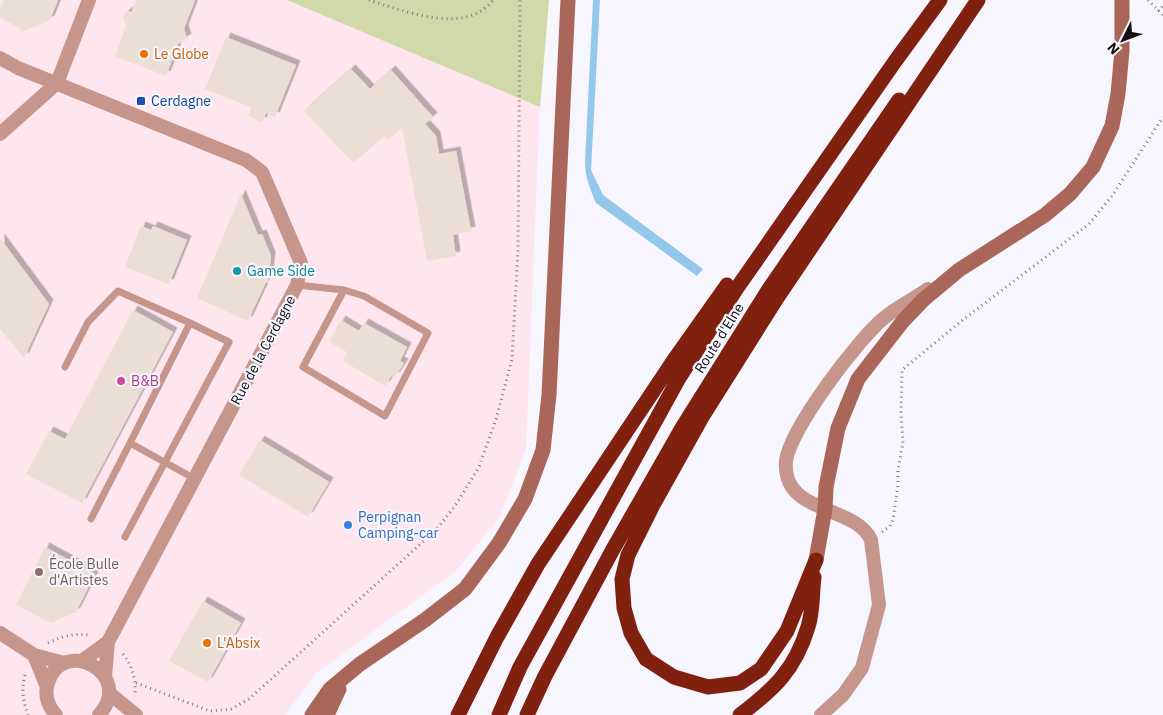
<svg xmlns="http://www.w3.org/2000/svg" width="1163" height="715" viewBox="0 0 1163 715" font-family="'IBM Plex Sans',sans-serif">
  <defs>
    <filter id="shadow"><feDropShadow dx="4.5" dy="-4.5" stdDeviation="0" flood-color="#0004"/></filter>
  </defs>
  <rect width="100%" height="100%" fill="#f7f5fe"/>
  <path fill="#fee5ee" d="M 0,0 L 544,0 L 526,449 L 499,518 L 456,571 L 316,673 L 285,715 L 0,715 Z"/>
  <path fill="#d2d9a9" d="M 287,0 L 549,0 L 540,107 Z"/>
  <path fill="#94c8ea" d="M 593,0 L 600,0 L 591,170 L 603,195 L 703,269 L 697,276 L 596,203 C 590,189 585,177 585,162 Z"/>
  <path fill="#ebded4" filter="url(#shadow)" d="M 4,0 L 58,0 L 50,20 L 24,31 L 0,17 L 0,8 Z
    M 136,0 L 195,0 L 184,29 L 187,38 L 178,44 L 166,76 L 115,56 L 126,26 L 123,19 L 124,15 L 127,12 L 132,11 Z
    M 226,37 L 296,65 L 275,117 L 266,113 L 262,122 L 248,116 L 251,107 L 205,89 Z
    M 351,69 L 370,89 L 391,70 L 433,117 L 425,124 L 436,136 L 439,154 L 456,151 L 471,231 L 453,235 L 456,256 L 427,261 L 402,127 L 388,140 L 384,136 L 353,163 L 304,111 Z
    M 241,194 L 258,235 L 262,234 L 271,256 L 268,283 L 266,282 L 248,321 L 197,298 Z
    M 141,226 L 151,230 L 153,226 L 187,240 L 169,284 L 125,267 Z
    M 0,238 L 49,304 L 24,358 L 0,329 Z
    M 133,310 L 173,332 L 82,503 L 26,474 L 49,431 L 65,439 Z
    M 341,320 L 359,331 L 364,323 L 407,347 L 400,361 L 404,363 L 395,377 L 392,375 L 385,386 L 343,361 L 347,352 L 329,342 Z
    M 260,440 L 329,482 L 308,517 L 239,475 Z
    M 45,547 L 95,574 L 76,612 L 51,623 L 16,605 Z
    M 203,601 L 241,623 L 208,682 L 169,661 Z"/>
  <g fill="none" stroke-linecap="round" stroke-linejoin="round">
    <path stroke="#7c7a81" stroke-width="3" stroke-dasharray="1 4" stroke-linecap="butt" d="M 369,0 C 404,11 466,36 493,0
      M 1148,0 L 1163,15
      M 1158,11 L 1163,6
      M 882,532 L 890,526 L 893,520 L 898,485 L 898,470 L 903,443 L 901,412 L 902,370 L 964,319 L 1089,224 L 1112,196 L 1163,117
      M 48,643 C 62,636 74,633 90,635
      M 123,654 C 133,667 136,680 135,695
      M 25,675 C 21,689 23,702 28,715
      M 136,683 L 210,711 L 231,709 L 249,699 L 437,529 L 457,503 L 479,467 L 496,419 L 512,359 L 518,250 L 520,0"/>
    <path stroke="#c6968c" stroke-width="7" d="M 297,285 L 344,290 L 364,296 L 428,333 L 385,416 L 303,367 L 344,290
      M 65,367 L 88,322 L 118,291 L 190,323 L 130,443 L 195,479
      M 91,519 L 130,443
      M 125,537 L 229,342 L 190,323"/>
    <path stroke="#c6968c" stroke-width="14" d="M 0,58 L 18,68 L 246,160 L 262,172 L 301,263 L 297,285 L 108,642 L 105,676
      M 0,134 L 57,83 L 89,0
      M 0,633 L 34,655 L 64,663
      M 34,655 L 47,687
      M 82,661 L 108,642
      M 109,693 L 136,715
      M 56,715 C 48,706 44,695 48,683 C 62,635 136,674 99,715
      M 821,715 L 843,695 L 862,668 L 879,605 L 871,540 C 860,514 815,512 796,492 C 788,484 785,472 786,461 C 790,429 858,339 884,318 C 897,307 914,299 928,289"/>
    <path stroke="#aa6759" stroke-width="15" d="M 816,560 L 825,509 L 826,487 L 838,428 L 858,379 L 903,321 L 923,300 L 959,270 L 1045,215 L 1070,194 L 1093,167 L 1112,126 L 1118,94 L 1122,51 L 1122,0
      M 312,715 L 330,689 L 360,664 L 425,620 L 465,589 L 499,543 L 525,499 L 543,450 L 549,395 L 568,0
      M 327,715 L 339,689"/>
    <path stroke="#802110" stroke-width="15" d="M 816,560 L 787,631 L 761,669 L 740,683 L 708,687 L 674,677 L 646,659 L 631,633 L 624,608 L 622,579 L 628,555 L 654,503 L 702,417 L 777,298 L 978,0
      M 458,715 L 497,637 L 538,564 L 676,357 L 727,285
      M 499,715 L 520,667 L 679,378 L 737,288 L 896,60 L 940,0
      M 527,715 L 545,676 L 612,551 L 682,428 L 769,289 L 899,100
      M 740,715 C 774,689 795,670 808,627 C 813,612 812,593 814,577"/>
  </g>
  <g fill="#e8710a" stroke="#f7f5fe" stroke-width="2">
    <circle cx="144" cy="54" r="5"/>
    <circle cx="207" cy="643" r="5"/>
  </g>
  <rect fill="#1a4fb4" stroke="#f7f5fe" stroke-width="2" x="136" y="96" width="10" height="10" rx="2.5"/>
  <circle fill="#0f9aa8" stroke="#f7f5fe" stroke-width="2" cx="237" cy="271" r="5"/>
  <circle fill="#d1479c" stroke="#f7f5fe" stroke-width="2" cx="121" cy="381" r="5"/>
  <circle fill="#3f7fe0" stroke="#f7f5fe" stroke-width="2" cx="348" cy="525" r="5"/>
  <circle fill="#8d6e63" stroke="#f7f5fe" stroke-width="2" cx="39" cy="572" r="5"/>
  <g text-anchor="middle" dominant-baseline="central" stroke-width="4.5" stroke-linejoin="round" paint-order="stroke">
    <g font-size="14" fill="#c56008" stroke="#f7f5fe" text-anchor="start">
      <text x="154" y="54">Le Globe</text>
      <text x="217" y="643">L'Absix</text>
    </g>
    <g font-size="14" fill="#164399" stroke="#f7f5fe" text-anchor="start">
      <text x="151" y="101">Cerdagne</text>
    </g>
    <g font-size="14" fill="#0d838f" stroke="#f7f5fe" text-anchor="start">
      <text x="247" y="271">Game Side</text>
    </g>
    <g font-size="14" fill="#111015" stroke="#f7f5fe">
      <text transform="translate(719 338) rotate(-58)">Route d'Elne</text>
      <text transform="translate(263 350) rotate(-62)">Rue de la Cerdagne</text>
    </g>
    <g font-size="14" fill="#b23c85" stroke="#f7f5fe" text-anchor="start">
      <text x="131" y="381">B&amp;B</text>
    </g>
    <g font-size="14" fill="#366cbe" stroke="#f7f5fe" text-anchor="start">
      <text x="358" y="517">Perpignan<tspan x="358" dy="16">Camping-car</tspan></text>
    </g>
    <g font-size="14" fill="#785e54" stroke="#f7f5fe" text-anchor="start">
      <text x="49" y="564">École Bulle<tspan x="49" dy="16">d'Artistes</tspan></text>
    </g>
  </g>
  <g transform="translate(1123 40) rotate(228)" stroke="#f7f5fe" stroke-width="4" paint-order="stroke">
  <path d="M0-4L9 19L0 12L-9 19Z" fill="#111015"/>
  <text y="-8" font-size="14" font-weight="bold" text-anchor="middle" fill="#111015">N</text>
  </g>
</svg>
